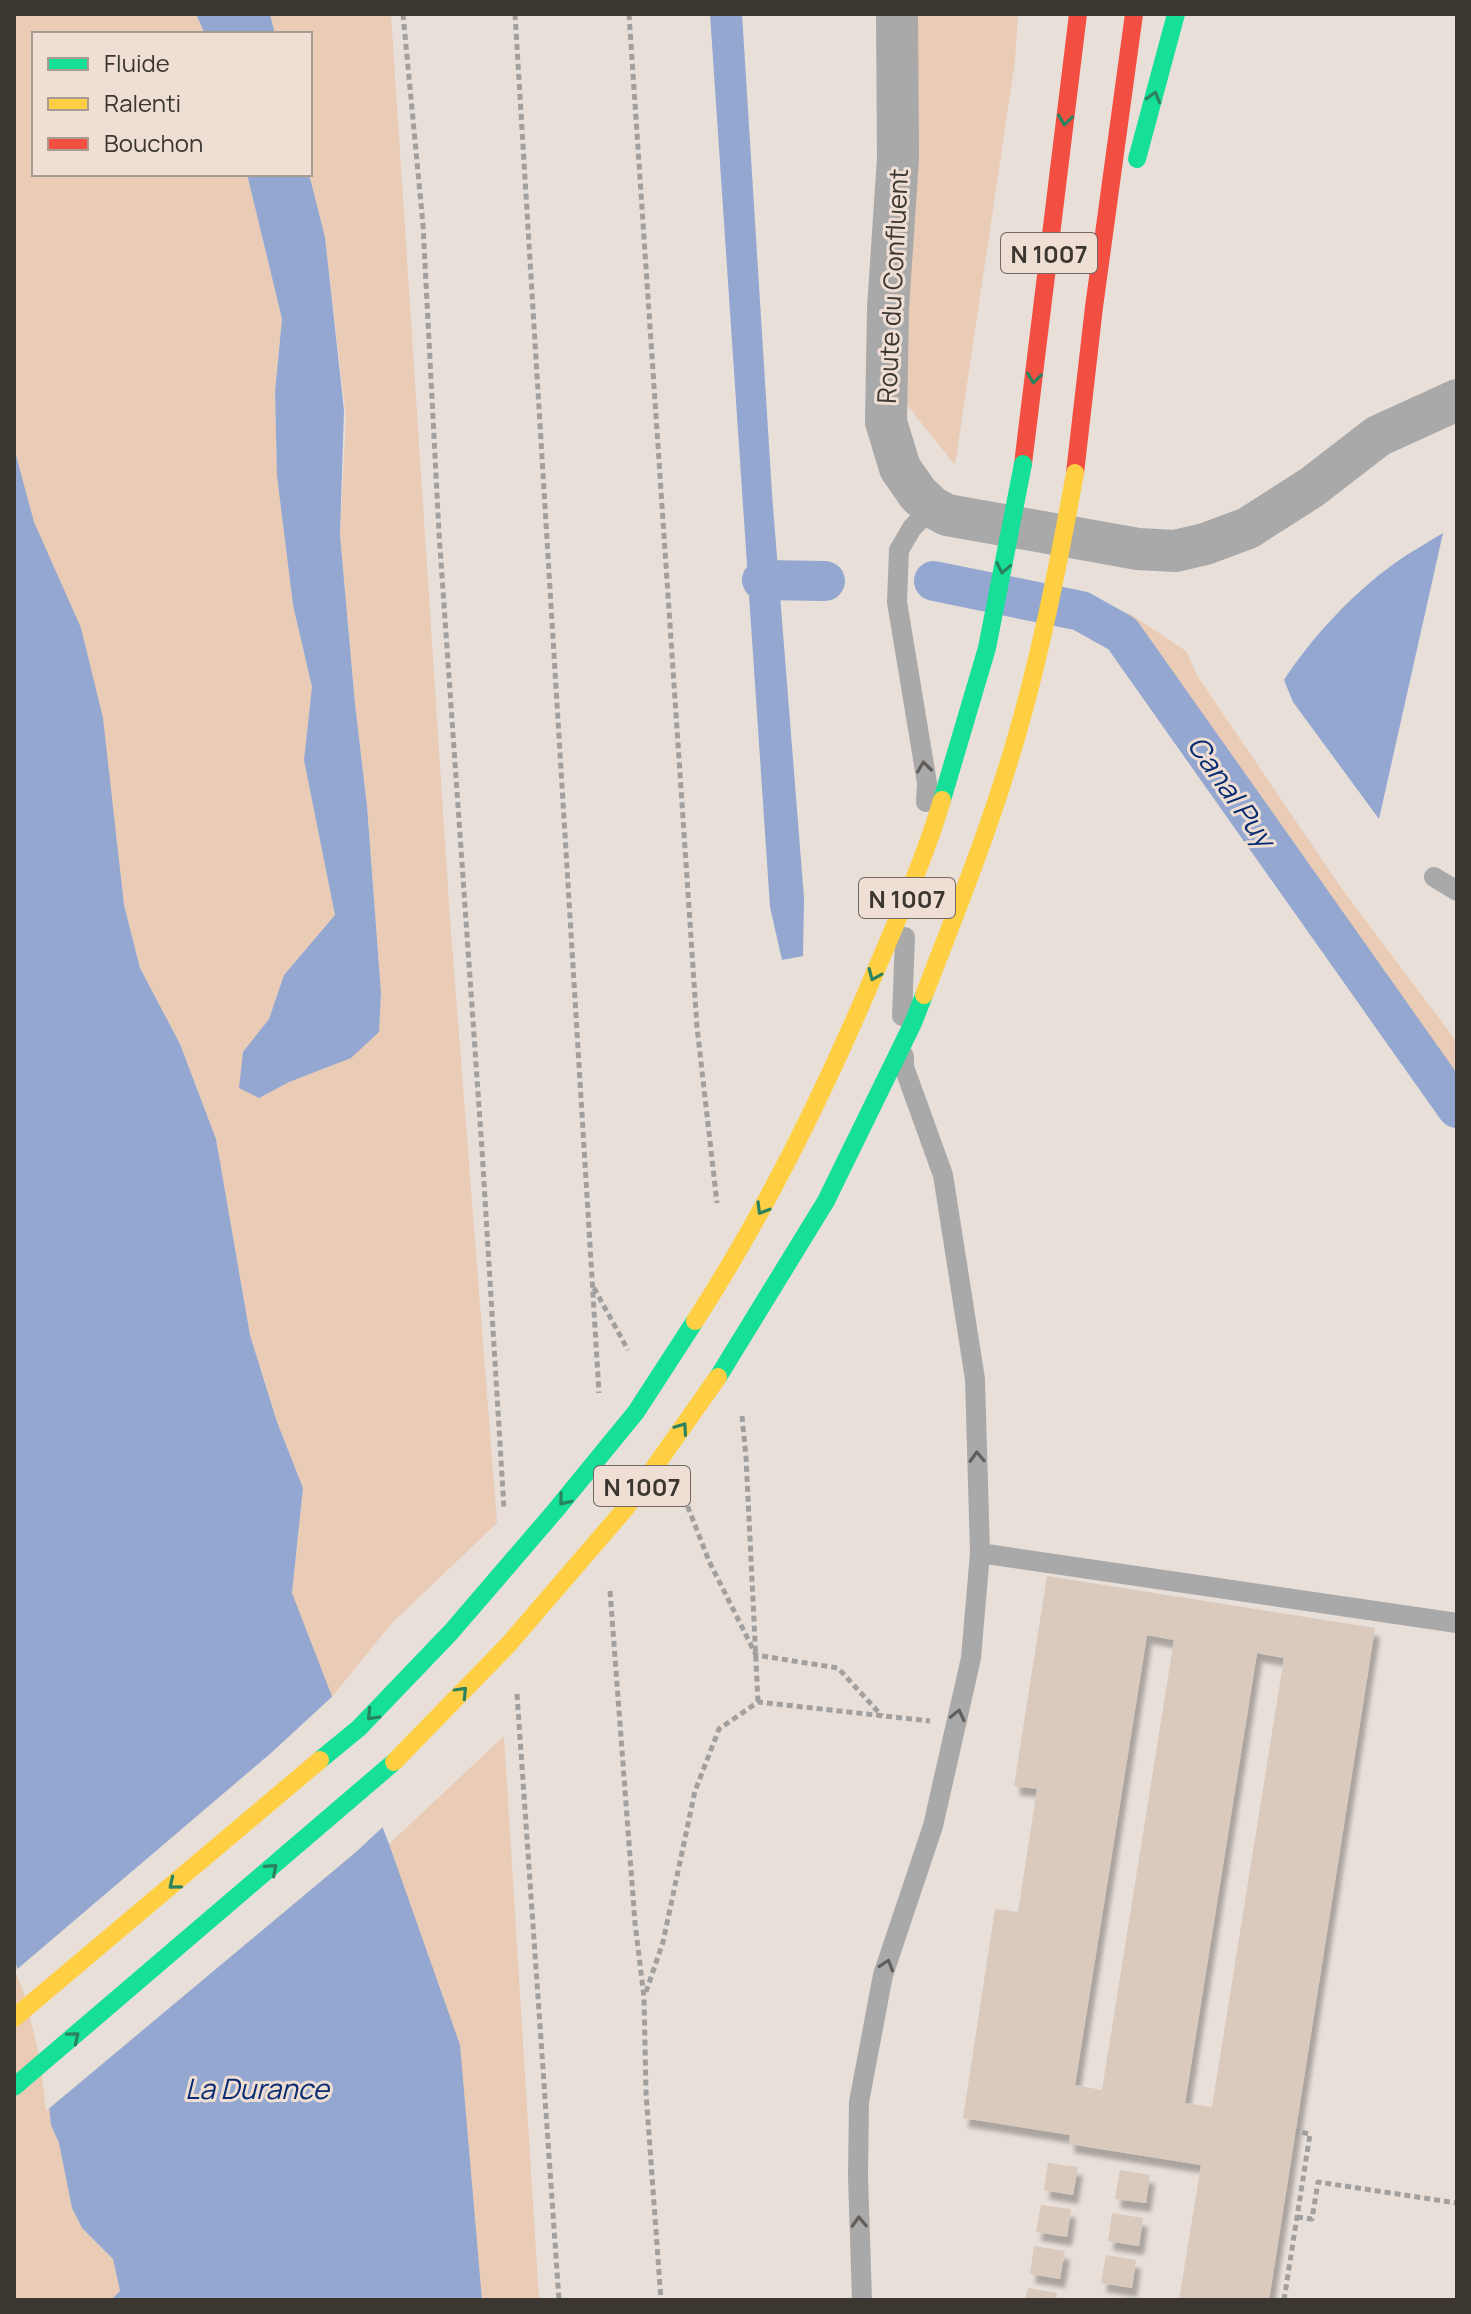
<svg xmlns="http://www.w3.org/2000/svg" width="1471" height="2314" viewBox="0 0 1471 2314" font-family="Manrope,sans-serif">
  <defs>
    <filter id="shadow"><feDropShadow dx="5" dy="9" stdDeviation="2" flood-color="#0004"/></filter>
  </defs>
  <rect width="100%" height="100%" fill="#e8dfd9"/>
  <path fill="#eacbb5" d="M 14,14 L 196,14 L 205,34 L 34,34 L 34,174 L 247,174 L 282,319 L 275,391 L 277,476 L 293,604 L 312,687 L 304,760 L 335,915 L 284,975 L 269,1019 L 243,1052 L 259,1098 L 379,1032 L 381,993 L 367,806 L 355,704 L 340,535 L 346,418 L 325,237 L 309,174 L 310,34 L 275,34 L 270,14 L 391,14 L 450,919 L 497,1523 L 391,1624 L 328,1702 L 292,1593 L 303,1488 L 277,1422 L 250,1335 L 216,1139 L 180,1044 L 140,968 L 124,905 L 115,835 L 14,448 Z
    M 916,14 L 1018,14 L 1015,61 L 955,465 L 902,399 Z
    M 1127,612 L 1186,651 L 1198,677 L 1342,889 L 1457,1042 L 1457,1079 L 1126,622 Z
    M 504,1736 L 539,2300 L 482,2300 L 389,1844 Z
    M 14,1960 L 28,1992 L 44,2058 L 51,2125 L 59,2143 L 72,2208 L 82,2228 L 113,2259 L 120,2291 L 111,2300 L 14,2300 Z"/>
  <path fill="#93a7d0" d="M 196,14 L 270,14 L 275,34 L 205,34 Z
    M 710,14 L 742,14 L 772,494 L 804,898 L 803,956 L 782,960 L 770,907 Z
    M 247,174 L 309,174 L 325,237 L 344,410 L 340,535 L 355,704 L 367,806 L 381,993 L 379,1032 L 351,1058 L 289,1082 L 259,1098 L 239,1088 L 243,1052 L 269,1019 L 284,975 L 335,915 L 304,760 L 312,687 L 293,605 L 277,476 L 275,391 L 282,319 Z
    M 14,448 L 34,522 L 81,628 L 103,718 L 124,905 L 140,968 L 180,1044 L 216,1139 L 250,1335 L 277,1422 L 303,1488 L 292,1593 L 389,1844 L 460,2045 L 482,2300 L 111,2300 L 120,2291 L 113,2259 L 82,2228 L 72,2208 L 59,2143 L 51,2125 L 44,2058 L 28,1992 L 14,1960 Z
    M 1443,533 L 1379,819 L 1293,702 L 1284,680 C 1313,636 1352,594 1395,563 C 1410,552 1427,543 1443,533 Z"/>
  <path fill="#e8dfd9" d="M 335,1694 L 385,1825 L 356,1852 L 46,2111 L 40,2059 L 24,1993 L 15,1971 L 271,1753 Z"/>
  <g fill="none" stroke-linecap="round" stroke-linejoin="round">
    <path stroke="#93a7d0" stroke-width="40" d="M 762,580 L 825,581
      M 934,581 L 1081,611 L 1122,634 L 1457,1108"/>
  </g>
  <path fill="#dac9bd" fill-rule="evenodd" filter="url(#shadow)" d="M 1047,1576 L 1375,1628 L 1269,2300 L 1179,2300 L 1201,2165 L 1069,2144 L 1070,2135 L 963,2118 L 995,1909 L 1018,1912 L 1037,1789 L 1014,1786 ZM 1147,1635 L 1174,1640 L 1102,2090 L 1075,2085 ZM 1257,1653 L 1284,1658 L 1212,2107 L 1185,2103 Z
    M 1048,2163 L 1078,2167 L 1073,2195 L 1044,2190 Z
    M 1120,2170 L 1150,2175 L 1146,2203 L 1115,2199 Z
    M 1041,2205 L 1071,2209 L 1067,2237 L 1036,2232 Z
    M 1112,2213 L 1143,2218 L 1139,2246 L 1108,2241 Z
    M 1034,2246 L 1065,2251 L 1060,2279 L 1030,2274 Z
    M 1106,2255 L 1136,2260 L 1132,2288 L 1101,2283 Z
    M 1028,2288 L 1057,2293 L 1056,2300 L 1025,2300 Z"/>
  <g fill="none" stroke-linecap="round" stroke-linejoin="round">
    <path stroke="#a1a09f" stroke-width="5" stroke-dasharray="6 4" stroke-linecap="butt" d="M 403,14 L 423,225 L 439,533 L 482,1150 L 504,1509
      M 515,14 L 599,1393
      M 629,14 L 697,1027 L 717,1203
      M 594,1288 L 628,1350
      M 742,1416 L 746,1457 L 758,1702
      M 684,1497 L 709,1561 L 756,1655 L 838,1668 L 882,1716
      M 610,1591 L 635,1923 L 644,1997 L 646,2093 L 661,2300
      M 517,1694 L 559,2300
      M 646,1992 L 663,1942 L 695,1791 L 719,1729 L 758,1702 L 930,1721
      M 1297,2217 L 1312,2219 L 1318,2182 L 1457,2203
      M 1284,2300 L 1310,2134 L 1296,2131"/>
    <path stroke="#a9a9aa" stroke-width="20" d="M 926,802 L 927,783 L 897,602 L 899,550 L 912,528 L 932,507
      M 1434,877 L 1457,891
      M 902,1016 L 905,937
      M 980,1553 L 1457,1623
      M 862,2300 L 858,2176 L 859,2102 L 883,1975 L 933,1826 L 971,1658 L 980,1553 L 975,1379 L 943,1175 L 904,1067 L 904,1056"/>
    <path stroke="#a9a9aa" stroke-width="42" d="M 897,14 L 898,158 L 888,308 L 886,422 L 900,468 L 918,494 L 932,507 L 947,515 L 1138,549 L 1175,551 L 1205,544 L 1248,528 L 1312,487 L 1378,436 L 1457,400"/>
    <path stroke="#16e098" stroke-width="18" d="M 1137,159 L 1176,14"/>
    <path stroke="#f24e42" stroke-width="18" d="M 1023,464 L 1078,14
      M 1075,473 L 1094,307 L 1134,14"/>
    <path stroke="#16e098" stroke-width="18" d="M 942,800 L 987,648 L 1023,464
      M 718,1377 L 826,1201 L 913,1023 L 924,995
      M 320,1760 L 359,1728 L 451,1632 L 555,1511 L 636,1412 L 695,1321
      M 14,2087 L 394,1762"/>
    <path stroke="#ffcf43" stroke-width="18" d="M 924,995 C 961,900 999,805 1025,706 C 1046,629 1061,551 1075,473
      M 695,1321 C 767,1210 825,1091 876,970 C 900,913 925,858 942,800
      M 394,1762 L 508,1645 L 625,1509 L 718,1377
      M 14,2018 L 320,1760"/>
  </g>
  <defs><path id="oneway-chevron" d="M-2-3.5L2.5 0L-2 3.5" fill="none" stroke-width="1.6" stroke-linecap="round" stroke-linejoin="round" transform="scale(2)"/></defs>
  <g stroke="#2b825f">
    <use href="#oneway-chevron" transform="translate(1154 97) rotate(-74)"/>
    <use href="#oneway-chevron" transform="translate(1065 120) rotate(97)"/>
    <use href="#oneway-chevron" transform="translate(1034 378) rotate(97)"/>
    <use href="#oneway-chevron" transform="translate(1003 568) rotate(101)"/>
    <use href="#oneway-chevron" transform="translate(874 975) rotate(113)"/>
    <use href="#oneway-chevron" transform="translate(762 1209) rotate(121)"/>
    <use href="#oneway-chevron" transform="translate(682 1428) rotate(-55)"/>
    <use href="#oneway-chevron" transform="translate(564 1500) rotate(129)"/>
    <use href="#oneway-chevron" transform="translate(462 1692) rotate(-46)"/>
    <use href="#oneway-chevron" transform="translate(372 1715) rotate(134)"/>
    <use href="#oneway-chevron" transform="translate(272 1869) rotate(-41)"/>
    <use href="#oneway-chevron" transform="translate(174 1884) rotate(140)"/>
    <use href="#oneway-chevron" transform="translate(74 2037) rotate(-40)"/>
  </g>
  <g stroke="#625e5b">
    <use href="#oneway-chevron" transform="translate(924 767) rotate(-98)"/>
    <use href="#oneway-chevron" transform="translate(977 1457) rotate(-92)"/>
    <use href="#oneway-chevron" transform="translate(958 1715) rotate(-77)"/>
    <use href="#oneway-chevron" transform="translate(887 1965) rotate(-72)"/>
    <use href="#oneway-chevron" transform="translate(859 2222) rotate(-92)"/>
  </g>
  <g text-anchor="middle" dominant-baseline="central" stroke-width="6" stroke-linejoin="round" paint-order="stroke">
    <g fill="#eeded3" stroke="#716862" stroke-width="2">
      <rect x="1001" y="233" width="96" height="40" rx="6"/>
      <rect x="859" y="878" width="96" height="40" rx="6"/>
      <rect x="594" y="1466" width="96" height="40" rx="6"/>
    </g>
    <g font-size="24" font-weight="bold" fill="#3c3631">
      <text x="1049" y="253">N 1007</text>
      <text x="907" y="898">N 1007</text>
      <text x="642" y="1486">N 1007</text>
    </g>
    <g font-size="26" fill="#3c3631" stroke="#eeded3">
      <text transform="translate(892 286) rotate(-87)">Route du Confluent</text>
    </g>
    <g font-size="28" font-style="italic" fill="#082b72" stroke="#eeded3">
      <text transform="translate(1232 791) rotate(55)">Canal Puy</text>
      <text x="257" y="2088">La Durance</text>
    </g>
  </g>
  <rect width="1471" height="2314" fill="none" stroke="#3c3631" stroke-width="32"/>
  <rect x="32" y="32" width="280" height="144" fill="#eeded3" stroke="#a79b92" stroke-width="2"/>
  <rect x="48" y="58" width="40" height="12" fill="#16e098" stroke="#a79b92" stroke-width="2"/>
  <text x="104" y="72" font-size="24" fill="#3c3631">Fluide</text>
  <rect x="48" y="98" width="40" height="12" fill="#ffcf43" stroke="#a79b92" stroke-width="2"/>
  <text x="104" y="112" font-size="24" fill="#3c3631">Ralenti</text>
  <rect x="48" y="138" width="40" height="12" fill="#f24e42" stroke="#a79b92" stroke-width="2"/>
  <text x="104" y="152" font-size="24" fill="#3c3631">Bouchon</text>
</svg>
